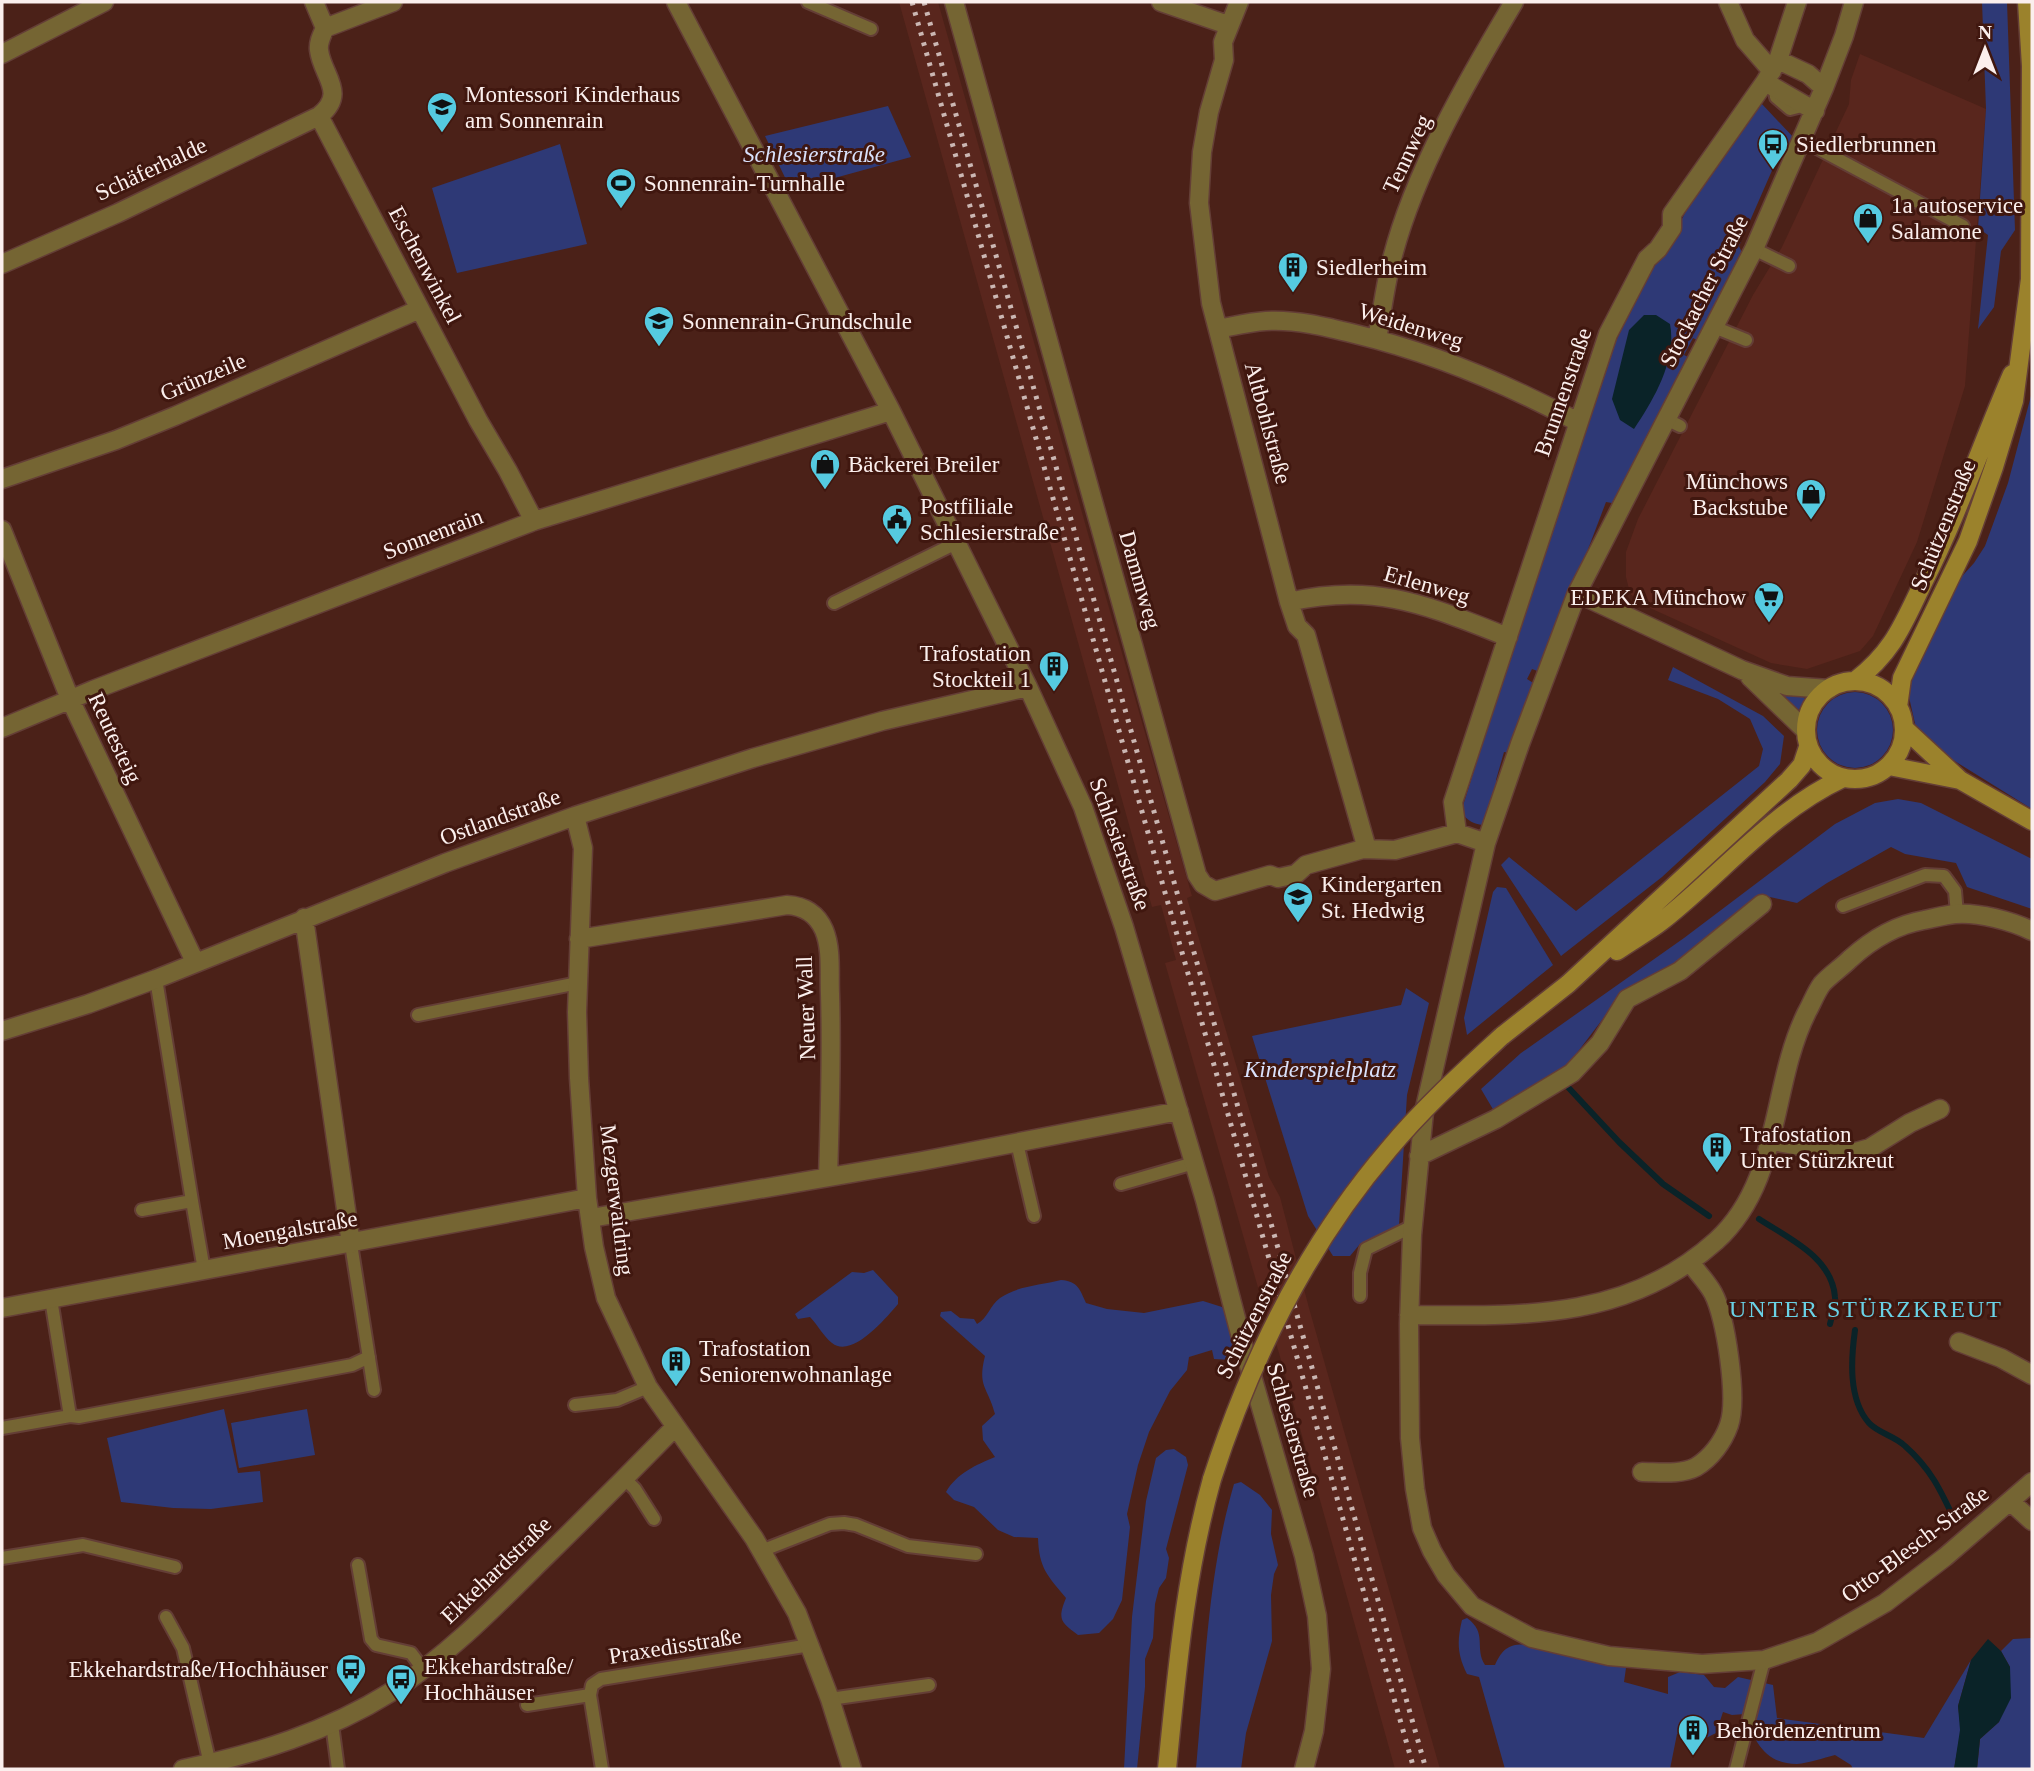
<svg xmlns="http://www.w3.org/2000/svg" width="2034" height="1771" viewBox="0 0 2034 1771" font-family="Georgia,serif">
  <rect width="100%" height="100%" fill="#4b2118"/>
  <path fill="#59261d" d="M 899,2 L 938,2 L 1103,587 L 1192,896 L 1187,898 L 1269,1177 L 1280,1197 L 1309,1308 L 1440,1769 L 1395,1769 L 1279,1353 L 1259,1291 L 1165,963 L 1176,960 L 1161,905 L 1152,907 Z
    M 1860,54 L 1986,109 L 1965,386 L 1917,542 L 1873,636 L 1860,651 L 1807,669 L 1771,663 L 1639,603 L 1630,593 L 1626,577 L 1626,552 L 1638,519 L 1753,295 L 1782,247 L 1849,104 L 1851,80 Z"/>
  <path fill="#2e3976" d="M 1982,2 L 2007,2 L 2015,230 L 2001,251 L 1994,307 L 1978,329 L 1988,235 L 1978,228 L 1986,109 Z
    M 1761,103 L 1794,138 L 1787,157 L 1777,159 L 1739,246 L 1742,253 L 1701,342 L 1693,338 L 1684,355 L 1692,359 L 1676,383 L 1612,503 L 1606,502 L 1555,636 L 1551,636 L 1545,652 L 1551,654 L 1543,673 L 1532,669 L 1527,679 L 1538,686 C 1521,703 1520,730 1514,754 L 1504,752 L 1496,780 L 1503,787 L 1483,825 C 1473,824 1468,821 1461,812 L 1570,464 L 1606,361 L 1654,264 L 1663,257 L 1688,207 Z
    M 888,106 L 911,157 L 791,190 L 765,136 Z
    M 560,144 L 587,244 L 457,273 L 432,188 Z
    M 2032,392 L 2032,809 L 1953,760 L 1928,742 L 1916,728 L 1909,697 L 1912,675 L 1955,584 L 1974,563 L 1985,546 L 2008,483 Z
    M 1673,667 L 1763,716 L 1784,736 L 1780,764 L 1765,782 L 1662,877 L 1561,956 L 1501,865 L 1509,857 L 1576,911 L 1759,766 L 1763,749 L 1750,719 L 1718,699 L 1668,680 Z
    M 1771,686 L 1805,698 L 1799,710 L 1769,689 Z
    M1817 730a38 38 0 1 1 76 0a38 38 0 1 1-76 0Z
    M 1898,799 L 1921,803 L 2032,859 L 2032,909 L 1967,887 L 1956,863 L 1905,854 L 1891,847 L 1827,883 L 1797,903 L 1761,895 L 1676,962 L 1621,995 L 1567,1066 L 1494,1111 L 1481,1089 L 1521,1053 L 1684,938 L 1835,824 L 1875,803 Z
    M 1497,887 L 1506,888 L 1553,965 L 1467,1035 L 1464,1018 L 1493,892 Z
    M 1406,988 L 1429,1003 L 1407,1095 L 1399,1225 L 1360,1244 L 1350,1256 L 1333,1256 L 1308,1216 L 1252,1036 L 1401,1005 Z
    M 873,1270 L 898,1297 L 898,1304 C 886,1318 852,1359 832,1343 C 823,1336 818,1325 810,1317 L 798,1319 L 795,1314 L 852,1272 L 864,1273 Z
    M 1061,1280 C 1078,1281 1080,1290 1086,1303 L 1107,1309 L 1144,1313 L 1203,1301 L 1222,1307 L 1237,1329 L 1239,1342 L 1231,1360 L 1214,1359 L 1212,1350 L 1189,1357 L 1187,1370 L 1170,1391 L 1149,1432 L 1138,1465 L 1127,1514 L 1130,1527 L 1122,1600 L 1113,1619 L 1099,1633 L 1078,1635 C 1061,1622 1057,1620 1066,1598 C 1047,1575 1039,1568 1038,1538 L 1014,1537 L 998,1530 L 974,1507 L 954,1500 L 946,1492 C 957,1473 976,1465 995,1457 L 983,1440 L 982,1426 L 995,1414 C 988,1387 977,1387 985,1356 L 940,1316 L 941,1312 L 951,1311 L 960,1318 L 974,1319 L 977,1324 C 988,1318 990,1305 1000,1298 C 1017,1286 1041,1285 1061,1280 Z
    M 224,1409 L 238,1473 L 260,1471 L 263,1502 L 211,1509 L 173,1508 L 121,1502 L 107,1438 Z
    M 307,1409 L 315,1455 L 239,1468 L 231,1423 Z
    M 1174,1449 L 1186,1457 L 1188,1465 L 1166,1549 L 1169,1558 L 1166,1578 L 1159,1588 L 1155,1604 L 1153,1638 L 1145,1659 L 1145,1687 L 1137,1769 L 1124,1769 L 1132,1617 L 1146,1501 L 1156,1458 L 1166,1450 Z
    M 1241,1482 L 1260,1495 L 1272,1510 L 1271,1534 L 1278,1565 L 1274,1574 L 1271,1595 L 1272,1641 L 1246,1733 L 1241,1769 L 1196,1769 C 1205,1674 1207,1576 1234,1484 Z
    M 1467,1618 C 1488,1633 1474,1648 1485,1665 L 1495,1665 C 1503,1647 1511,1643 1530,1645 L 1626,1668 L 1624,1682 L 1668,1694 L 1668,1677 L 1680,1672 L 1704,1675 L 1714,1687 L 1725,1688 L 1738,1677 L 1773,1685 L 1777,1718 L 1924,1738 L 1971,1660 L 1958,1706 L 1961,1730 L 1954,1769 L 1853,1769 L 1851,1765 L 1835,1755 C 1823,1758 1809,1763 1797,1764 C 1764,1764 1754,1740 1745,1714 L 1732,1715 L 1723,1712 L 1716,1733 L 1706,1738 L 1689,1724 L 1688,1729 L 1677,1734 L 1670,1769 L 1505,1769 L 1479,1677 L 1467,1674 C 1457,1654 1457,1641 1462,1620 Z
    M 2032,1638 L 2032,1769 L 1977,1769 L 1980,1739 L 1999,1722 L 2010,1667 L 2001,1651 L 2013,1639 Z"/>
  <path fill="#0a2328" d="M 1644,315 L 1656,315 L 1670,324 C 1677,360 1654,399 1634,429 L 1620,420 L 1612,399 L 1629,330 Z
    M 1988,1639 L 2001,1651 L 2010,1667 L 2011,1698 L 1999,1722 L 1980,1739 L 1977,1769 L 1954,1769 L 1960,1730 L 1958,1706 L 1971,1660 Z"/>
  <g fill="none" stroke-linecap="round" stroke-linejoin="round">
    <path stroke="#0a2328" stroke-width="6" d="M 1566,1085 L 1619,1142 L 1663,1184 L 1709,1216
      M 1759,1219 C 1788,1238 1832,1257 1835,1297 C 1836,1305 1832,1315 1830,1324
      M 1855,1330 C 1851,1359 1848,1399 1869,1423 C 1878,1433 1895,1436 1905,1446 C 1931,1469 1941,1491 1955,1521"/>
    <g stroke="#643e36" stroke-width="16">
      <path id="lane" d="M 808,2 L 871,29
        M 1775,90 L 1776,97 L 1790,109 L 1806,105
        M 1802,140 L 1963,226
        M 1754,249 L 1789,266
        M 1714,327 L 1746,340
        M 1666,419 L 1680,426
        M 834,603 L 956,543
        M 1843,906 L 1925,875 L 1944,876 L 1955,891 L 1957,914
        M 156,979 L 192,1201
        M 418,1015 L 578,983
        M 1017,1143 L 1034,1216
        M 1121,1184 L 1194,1163
        M 142,1210 L 192,1201 L 204,1270
        M 351,1244 L 374,1390
        M 1360,1296 L 1360,1273 L 1366,1249 L 1413,1226
        M 51,1299 L 70,1416
        M 575,1405 L 617,1400 L 648,1387
        M 2,1428 L 70,1416 L 79,1417 L 352,1365 L 369,1357
        M 624,1478 L 635,1489 L 654,1519
        M 761,1551 L 830,1524 L 844,1523 L 856,1525 L 908,1546 L 976,1554
        M 2,1558 L 83,1545 L 175,1567
        M 358,1565 L 371,1639 L 376,1645 L 411,1653 L 423,1669
        M 166,1617 L 183,1648 L 210,1764
        M 830,1699 L 929,1685
        M 527,1705 L 590,1695
        M 332,1724 L 338,1769
        M 602,1769 L 590,1695 L 592,1685 L 601,1679 L 810,1645
        M 1736,1769 L 1764,1660"/>
    </g>
    <g stroke="#643e36" stroke-width="21">
      <path id="street" d="M 314,2 L 325,28 C 322,35 318,42 319,50 C 322,76 348,93 319,116 L 478,420 L 508,471 L 534,521
        M 676,2 L 891,411 L 1028,687 L 1083,807 L 1124,927 L 1205,1200 L 1243,1345 L 1304,1556 L 1317,1616 L 1321,1669 L 1314,1731 L 1304,1769
        M 954,2 L 1197,875 L 1203,884 L 1215,891 L 1270,875 L 1278,878 L 1296,874 L 1306,865 L 1363,849 L 1395,850 L 1457,833 L 1486,843
        M 1161,2 L 1228,25
        M 1239,2 L 1223,42 L 1224,60 L 1209,112 L 1202,152 L 1199,203 L 1211,303 L 1289,602 L 1297,626 L 1306,635 L 1367,849
        M 1728,2 L 1745,40 L 1772,71
        M 1854,2 L 1844,36 L 1824,88 L 1754,249 L 1577,593 L 1520,744 L 1486,843 L 1424,1112 L 1412,1235 L 1409,1324 L 1410,1438 L 1415,1489 L 1422,1528 L 1432,1551 L 1446,1575 L 1472,1606 L 1532,1638 L 1609,1656 L 1702,1664 L 1764,1660 L 1817,1642 L 1885,1603 L 1945,1557 L 2032,1482
        M 325,28 L 393,2
        M 2,54 L 104,2
        M 1778,60 L 1808,74 L 1824,88
        M 1765,82 L 1815,111
        M 2,264 L 118,213 L 319,116
        M 1218,329 C 1234,326 1249,322 1266,321 C 1295,319 1327,327 1355,334 C 1434,353 1507,384 1578,422
        M 1377,339 C 1382,313 1385,285 1392,259 C 1414,172 1468,79 1514,2
        M 2,479 L 116,440 L 175,416 L 420,309
        M 2,530 L 70,699 L 195,962
        M 1577,593 L 1742,670 L 1787,686 L 1829,689
        M 1289,602 C 1377,582 1428,606 1508,637
        M 1750,677 L 1806,731
        M 2,728 L 93,690 L 534,521 L 891,411
        M 575,816 L 583,848 L 577,1012 L 579,1078 L 587,1198 L 594,1247 L 606,1298 L 648,1387 L 754,1538 L 797,1613 L 830,1699 L 852,1769
        M 1457,833 L 1453,802 L 1608,334 L 1647,259 L 1658,249 L 1672,228 L 1672,214 L 1765,82 L 1778,60 L 1797,2
        M 304,918 L 351,1244
        M 579,939 L 787,905 C 805,906 817,914 824,930 C 832,949 829,974 830,994 C 832,1055 830,1116 828,1177
        M 2,1031 L 88,1004 L 156,979 L 445,863 L 575,816 L 753,758 L 882,721 L 1028,687
        M 1772,1141 L 1828,1151 L 1852,1153 L 1870,1148 L 1910,1123 L 1940,1109
        M 1419,1156 L 1496,1119 L 1572,1073 L 1600,1043 L 1627,999 L 1680,971 L 1762,904
        M 591,1218 L 922,1161 L 1179,1111
        M 2,1308 L 587,1198
        M 1409,1315 C 1521,1316 1627,1321 1716,1241 C 1782,1181 1770,1086 1807,1012 C 1812,1003 1816,992 1822,984 C 1830,975 1841,968 1850,959 C 1871,940 1895,925 1924,920 C 1934,918 1945,915 1955,914 C 1978,912 2012,921 2032,931
        M 1959,1342 L 2001,1358 L 2032,1375
        M 1642,1472 C 1658,1472 1681,1475 1696,1467 C 1711,1458 1723,1442 1729,1425 C 1738,1399 1726,1317 1713,1293 C 1707,1282 1697,1272 1690,1262
        M 2011,1502 L 2032,1521
        M 183,1769 C 256,1754 327,1732 391,1692 C 447,1656 493,1609 539,1563 C 585,1518 630,1473 675,1427"/>
    </g>
    <g stroke="#643e36" stroke-width="21">
      <path id="secondary" d="M 1855,681 C 1894,651 1903,624 1924,581 C 1958,514 1982,443 2012,374
        M1806 730a49 49 0 1 1 98 0a49 49 0 1 1-98 0Z
        M 1898,707 L 1902,678 L 1968,541 L 1994,467 L 2014,401 L 2030,279 L 2031,66 L 2027,2
        M 1904,728 L 1960,780 L 2032,821
        M 1889,766 L 1960,780
        M 1617,951 C 1631,941 1648,932 1662,921 C 1722,874 1772,811 1843,778
        M 1502,1036 L 1568,984 L 1789,780 L 1802,765 L 1808,747
        M 1167,1769 C 1177,1671 1185,1575 1212,1479"/>
    </g>
    <use href="#lane" stroke="#756533" stroke-width="12"/>
    <use href="#street" stroke="#756533" stroke-width="18"/>
    <use href="#secondary" stroke="#9b822c" stroke-width="18"/>
    <path stroke="#cbb7b3" stroke-width="5" stroke-dasharray="3.5 7" stroke-linecap="butt" d="M 912,2 L 1414,1769
      M 924,2 L 1426,1769"/>
    <g stroke="#643e36" stroke-width="21" stroke-linecap="butt">
      <path id="secondary-bridge" d="M 1212,1479 C 1251,1358 1306,1246 1389,1149 C 1423,1108 1463,1072 1502,1036"/>
    </g>
    <use href="#secondary-bridge" stroke="#9b822c" stroke-width="18"/>
  </g>
  <defs>
    <g id="school-pin" transform="scale(1.575)"><path d="M0 17L-7.5 6A9.5 9.5 0 1 1 7.5 6Z" fill="#55cae0" stroke="#40170f"/><path d="M0-5L7-2L0 1L-7-2ZM-4 1L0 2.5L4 1V4Q0 6-4 4Z" fill="#111"/></g>
    <g id="bus-pin" transform="scale(1.575)"><path d="M0 17L-7.5 6A9.5 9.5 0 1 1 7.5 6Z" fill="#55cae0" stroke="#40170f"/><path d="M-5-6H5V4H4V6H2V4H-2V6H-4V4H-5ZM-3.5-4V0h7V-4ZM-3.5 1.2v1.5H-2V1.2ZM2 1.2v1.5H3.5V1.2Z" fill="#111"/></g>
    <g id="stadium-pin" transform="scale(1.575)"><path d="M0 17L-7.5 6A9.5 9.5 0 1 1 7.5 6Z" fill="#55cae0" stroke="#40170f"/><path d="M0-5a6.5 5 0 1 0 0 10a6.5 5 0 1 0 0-10ZM-3.5-1.8h7v3.6h-7Z" fill="#111"/></g>
    <g id="shop-pin" transform="scale(1.575)"><path d="M0 17L-7.5 6A9.5 9.5 0 1 1 7.5 6Z" fill="#55cae0" stroke="#40170f"/><path d="M-5-2.5h2.3a2.7 3.5 0 0 1 5.4 0H5L5.5 6h-11ZM-1.5-2.5h3a1.5 2.3 0 0 0-3 0Z" fill="#111"/></g>
    <g id="building-pin" transform="scale(1.575)"><path d="M0 17L-7.5 6A9.5 9.5 0 1 1 7.5 6Z" fill="#55cae0" stroke="#40170f"/><path d="M-4-6H4V6H1V3H-1V6H-4ZM-2.5-4.3h1.7v1.8h-1.7ZM.8-4.3h1.7v1.8H.8ZM-2.5-1h1.7V.8h-1.7ZM.8-1h1.7V.8H.8Z" fill="#111"/></g>
    <g id="civic-pin" transform="scale(1.575)"><path d="M0 17L-7.5 6A9.5 9.5 0 1 1 7.5 6Z" fill="#55cae0" stroke="#40170f"/><path d="M-.6-6.5H3V-4.5H.6V-3L4-1V1h2V6H-6V1h2V-1L-.6-3ZM-1.2 2.5V6h2.4V2.5Z" fill="#111"/></g>
    <g id="supermarket-pin" transform="scale(1.575)"><path d="M0 17L-7.5 6A9.5 9.5 0 1 1 7.5 6Z" fill="#55cae0" stroke="#40170f"/><path d="M-6-5.5h2.5l.6 2H6L4.5 2H-2.5L-4.4-4H-6ZM-1.5 3.2a1.3 1.3 0 1 0 .1 0ZM3 3.2a1.3 1.3 0 1 0 .1 0Z" fill="#111"/></g>
  </defs>
  <g fill-rule="evenodd">
    <use href="#school-pin" x="442" y="107"/>
    <use href="#bus-pin" x="1773" y="144"/>
    <use href="#stadium-pin" x="621" y="183"/>
    <use href="#shop-pin" x="1868" y="218"/>
    <use href="#building-pin" x="1293" y="267"/>
    <use href="#school-pin" x="659" y="321"/>
    <use href="#shop-pin" x="825" y="464"/>
    <use href="#shop-pin" x="1811" y="494"/>
    <use href="#civic-pin" x="897" y="519"/>
    <use href="#supermarket-pin" x="1769" y="597"/>
    <use href="#building-pin" x="1054" y="666"/>
    <use href="#school-pin" x="1298" y="897"/>
    <use href="#building-pin" x="1717" y="1147"/>
    <use href="#building-pin" x="676" y="1361"/>
    <use href="#bus-pin" x="351" y="1669"/>
    <use href="#bus-pin" x="401" y="1679"/>
    <use href="#building-pin" x="1693" y="1730"/>
  </g>
  <g text-anchor="middle" dominant-baseline="central" stroke-width="6" stroke-linejoin="round" paint-order="stroke">
    <g font-size="23" fill="#fbefed" stroke="#40170f" text-anchor="start">
      <text x="465" y="94">Montessori Kinderhaus<tspan x="465" dy="26">am Sonnenrain</tspan></text>
      <text x="1796" y="144">Siedlerbrunnen</text>
      <text x="644" y="183">Sonnenrain-Turnhalle</text>
      <text x="1891" y="205">1a autoservice<tspan x="1891" dy="26">Salamone</tspan></text>
      <text x="1316" y="267">Siedlerheim</text>
      <text x="682" y="321">Sonnenrain-Grundschule</text>
      <text x="848" y="464">Bäckerei Breiler</text>
      <text x="1788" y="481" text-anchor="end">Münchows<tspan x="1788" dy="26">Backstube</tspan></text>
      <text x="920" y="506">Postfiliale<tspan x="920" dy="26">Schlesierstraße</tspan></text>
      <text x="1746" y="597" text-anchor="end">EDEKA Münchow</text>
      <text x="1031" y="653" text-anchor="end">Trafostation<tspan x="1031" dy="26">Stockteil 1</tspan></text>
      <text x="1321" y="884">Kindergarten<tspan x="1321" dy="26">St. Hedwig</tspan></text>
      <text x="1740" y="1134">Trafostation<tspan x="1740" dy="26">Unter Stürzkreut</tspan></text>
      <text x="699" y="1348">Trafostation<tspan x="699" dy="26">Seniorenwohnanlage</tspan></text>
      <text x="424" y="1666">Ekkehardstraße/<tspan x="424" dy="26">Hochhäuser</tspan></text>
      <text x="328" y="1669" text-anchor="end">Ekkehardstraße/Hochhäuser</text>
      <text x="1716" y="1730">Behördenzentrum</text>
    </g>
    <g font-size="23" font-style="italic" fill="#d9e1fc" stroke="#40170f">
      <text x="814" y="154">Schlesierstraße</text>
      <text x="1320" y="1069">Kinderspielplatz</text>
    </g>
    <g font-size="23" fill="#fbefed" stroke="#40170f">
      <text transform="translate(1407 154) rotate(-65)">Tennweg</text>
      <text transform="translate(151 169) rotate(-25)">Schäferhalde</text>
      <text transform="translate(425 265) rotate(62)">Eschenwinkel</text>
      <text transform="translate(1704 291) rotate(-63)">Stockacher Straße</text>
      <text transform="translate(1411 326) rotate(17)">Weidenweg</text>
      <text transform="translate(203 377) rotate(-23)">Grünzeile</text>
      <text transform="translate(1563 392) rotate(-71)">Brunnenstraße</text>
      <text transform="translate(1268 423) rotate(75)">Altbohlstraße</text>
      <text transform="translate(1943 525) rotate(-68)">Schützenstraße</text>
      <text transform="translate(433 534) rotate(-21)">Sonnenrain</text>
      <text transform="translate(1140 580) rotate(74)">Dammweg</text>
      <text transform="translate(1427 585) rotate(16)">Erlenweg</text>
      <text transform="translate(115 738) rotate(65)">Reutesteig</text>
      <text transform="translate(500 817) rotate(-20)">Ostlandstraße</text>
      <text transform="translate(1120 844) rotate(70)">Schlesierstraße</text>
      <text transform="translate(806 1008) rotate(-92)">Neuer Wall</text>
      <text transform="translate(617 1200) rotate(83)">Mezgerwaidring</text>
      <text transform="translate(290 1230) rotate(-10)">Moengalstraße</text>
      <text transform="translate(1254 1315) rotate(-63)">Schützenstraße</text>
      <text transform="translate(1293 1430) rotate(74)">Schlesierstraße</text>
      <text transform="translate(1915 1544) rotate(-37)">Otto-Blesch-Straße</text>
      <text transform="translate(496 1570) rotate(-44)">Ekkehardstraße</text>
      <text transform="translate(675 1646) rotate(-9)">Praxedisstraße</text>
    </g>
    <g font-size="24" letter-spacing="2" fill="#69d1e5" stroke="#40170f">
      <text x="1866" y="1309">UNTER STÜRZKREUT</text>
    </g>
  </g>
  <rect width="2034" height="1771" fill="none" stroke="#fbefed" stroke-width="7"/>
  <g transform="translate(1985 49)" stroke="#40170f" stroke-width="5" paint-order="stroke">
  <path d="M0-5L12 26L0 18L-12 26Z" fill="#fbefed"/>
  <text y="-10" font-size="19" font-weight="bold" text-anchor="middle" fill="#fbefed">N</text>
  </g>
</svg>
